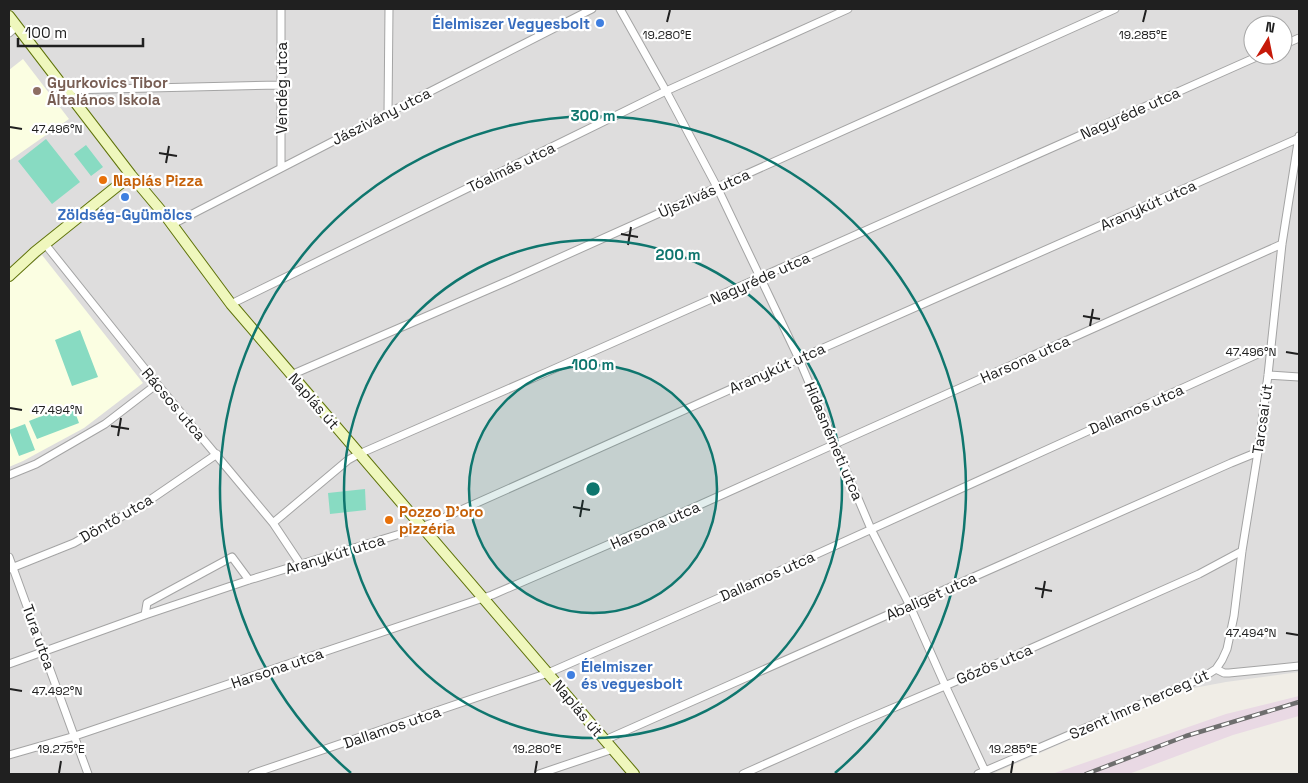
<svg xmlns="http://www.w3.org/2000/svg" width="1308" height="783" viewBox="0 0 1308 783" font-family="'Space Grotesk',sans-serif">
  <rect width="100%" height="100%" fill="#f0ede6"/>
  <path fill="#dedddd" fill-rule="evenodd" d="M 9,9 L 1299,9 L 1299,672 L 1226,682 L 1183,690 L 992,774 L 9,774 ZM 1253,25 L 1283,25 L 1283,55 L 1253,55 Z"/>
  <path fill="#e9d9e4" d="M 1299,696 L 1299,716 L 1233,735 L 1129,774 L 1052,774 L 1226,714 Z"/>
  <path fill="#fbfee2" d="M 23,59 L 69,119 L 9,161 L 9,70 Z
    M 42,255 L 143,383 L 84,428 L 23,461 L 9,467 L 9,282 Z"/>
  <path fill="#88dbc2" d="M 46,139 L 80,182 L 52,204 L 18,161 Z
    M 86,145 L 103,167 L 91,176 L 74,154 Z
    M 80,330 L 98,377 L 72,386 L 55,340 Z
    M 72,404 L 79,423 L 37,439 L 29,421 Z
    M 25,424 L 35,450 L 19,456 L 9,430 Z
    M 365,489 L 366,510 L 330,514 L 328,493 Z"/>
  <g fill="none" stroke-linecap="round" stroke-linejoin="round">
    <g stroke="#a4a4a4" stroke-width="9">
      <path id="street" d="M 281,9 L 281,168
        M 620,9 L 666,91 L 717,187 L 760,277 L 799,359 L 871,529 L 910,606 L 945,685 L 985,771
        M 9,33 L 17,26
        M 1283,45 L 1299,38
        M 66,90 L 280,85
        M 388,113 L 389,9
        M 171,225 L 388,113 L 592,9
        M 45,244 L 157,384 L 273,523 L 301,565
        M 231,304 L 666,91 L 848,9
        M 291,375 L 508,281 L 1115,9
        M 1268,375 L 1299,377
        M 9,475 L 36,464 L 105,424 L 157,384
        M 273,523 L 348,460 L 359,454 L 547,372 L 1261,55
        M 9,557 L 88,774
        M 9,569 L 74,543 L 144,504 L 217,454
        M 145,615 L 147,603 L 232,557 L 249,580
        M 9,664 L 145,615 L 249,580 L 413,530 L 432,523 L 787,364 L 1299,138
        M 1216,669 L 1224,673 L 1229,673 L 1299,666
        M 605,740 L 1231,463 L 1258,452
        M 9,755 L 75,736 L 492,595 L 695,507 L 835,444 L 1282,244
        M 252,774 L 548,673 L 744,587 L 1271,348
        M 539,774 L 613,749
        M 743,774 L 853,725 L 973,674 L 1199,574 L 1242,551
        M 978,774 L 1202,678 L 1216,669 L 1222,660 L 1227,649 L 1234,616 L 1242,551 L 1258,452 L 1268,375 L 1282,244 L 1299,136"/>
    </g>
    <g stroke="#5f730a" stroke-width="12">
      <path id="secondary" d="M 9,16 L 131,175 L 168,219 L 231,304 L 634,774
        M 9,276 L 35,252 L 131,175"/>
    </g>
    <use href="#street" stroke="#fff" stroke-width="7"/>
    <use href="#secondary" stroke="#eff7bd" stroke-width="10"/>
    <g stroke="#6e6e6e" stroke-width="4.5">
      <path id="rail" d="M 1086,774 L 1186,736 L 1299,702"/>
    </g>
    <use href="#rail" stroke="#fff" stroke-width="2.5" stroke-dasharray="8" stroke-linecap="butt"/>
  </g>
  <path fill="none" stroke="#202020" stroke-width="2" d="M 667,22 L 670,10M 1143,22 L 1146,10M 10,127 L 22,129M 159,153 L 177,156M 166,163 L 169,146M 621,234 L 638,237M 628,245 L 631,227M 1083,316 L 1100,319M 1090,326 L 1093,309M 1286,352 L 1298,354M 10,408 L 22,410M 111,426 L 129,429M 118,436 L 121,418M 573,507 L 590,510M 580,517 L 583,500M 1035,588 L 1052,591M 1042,598 L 1045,581M 1286,633 L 1298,635M 10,689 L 22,691M 59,773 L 61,761M 535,773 L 537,761M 1011,773 L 1013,761"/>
  <circle cx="593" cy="489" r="124" fill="#0f766e" fill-opacity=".12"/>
  <g fill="none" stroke="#0f766e" stroke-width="2.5">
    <circle cx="593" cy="489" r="124"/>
    <circle cx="593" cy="489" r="249"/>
    <path d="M351 773A373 373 0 1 1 835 773"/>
  </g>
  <g fill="#3f7fe0" stroke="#fff" stroke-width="2">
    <circle cx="600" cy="23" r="5"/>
    <circle cx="125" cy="197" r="5"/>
    <circle cx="571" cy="675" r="5"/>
  </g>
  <circle fill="#8d6e63" stroke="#fff" stroke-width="2" cx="37" cy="91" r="5"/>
  <g fill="#e8710a" stroke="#fff" stroke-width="2">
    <circle cx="103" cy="180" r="5"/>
    <circle cx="389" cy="520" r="5"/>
  </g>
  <g text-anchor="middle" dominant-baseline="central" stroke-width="4.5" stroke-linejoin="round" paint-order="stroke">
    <g font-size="15" font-weight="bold" fill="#366cbe" stroke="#fff" text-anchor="end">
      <text x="590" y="23">Élelmiszer Vegyesbolt</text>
      <text x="125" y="214" text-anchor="middle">Zöldség-Gyümölcs</text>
      <text x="581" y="666" text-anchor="start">Élelmiszer<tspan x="581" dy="17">és vegyesbolt</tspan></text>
    </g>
    <g font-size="15" font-weight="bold" fill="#785e54" stroke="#fff" text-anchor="start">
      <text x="47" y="82">Gyurkovics Tibor<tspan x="47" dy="17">Általános Iskola</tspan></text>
    </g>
    <g font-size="15" fill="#202020" stroke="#fff">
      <text transform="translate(281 88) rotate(-90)">Vendég utca</text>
      <text transform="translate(1130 113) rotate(-24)">Nagyréde utca</text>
      <text transform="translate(381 116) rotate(-27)">Jászivány utca</text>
      <text transform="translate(511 167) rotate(-26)">Tóalmás utca</text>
      <text transform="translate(704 193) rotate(-24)">Újszilvás utca</text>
      <text transform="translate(1148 205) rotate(-24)">Aranykút utca</text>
      <text transform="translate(760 278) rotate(-24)">Nagyréde utca</text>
      <text transform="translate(1025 359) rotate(-24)">Harsona utca</text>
      <text transform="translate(777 368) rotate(-24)">Aranykút utca</text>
      <text transform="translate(314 401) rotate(49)">Naplás út</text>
      <text transform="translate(174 404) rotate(50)">Rácsos utca</text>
      <text transform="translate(1136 409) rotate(-24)">Dallamos utca</text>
      <text transform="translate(1262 419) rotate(-82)">Tarcsai út</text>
      <text transform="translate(834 441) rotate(67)">Hidasnémeti utca</text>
      <text transform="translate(116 518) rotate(-30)">Döntő utca</text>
      <text transform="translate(655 525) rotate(-24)">Harsona utca</text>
      <text transform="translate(335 554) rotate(-17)">Aranykút utca</text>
      <text transform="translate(767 576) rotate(-24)">Dallamos utca</text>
      <text transform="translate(931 596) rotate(-24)">Abaliget utca</text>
      <text transform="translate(39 637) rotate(70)">Tura utca</text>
      <text transform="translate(994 664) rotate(-23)">Gőzös utca</text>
      <text transform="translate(277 668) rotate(-19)">Harsona utca</text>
      <text transform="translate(1139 704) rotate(-24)">Szent Imre herceg út</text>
      <text transform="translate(578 708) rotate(50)">Naplás út</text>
      <text transform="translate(392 727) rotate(-19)">Dallamos utca</text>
    </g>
    <g font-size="15" font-weight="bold" fill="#c56008" stroke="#fff" text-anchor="start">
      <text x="113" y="180">Naplás Pizza</text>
      <text x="399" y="511">Pozzo D'oro<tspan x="399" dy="17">pizzéria</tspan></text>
    </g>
  </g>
  <g font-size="12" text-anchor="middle" fill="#202020" stroke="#fff" stroke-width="4.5" stroke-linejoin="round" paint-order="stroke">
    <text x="667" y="39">19.280°E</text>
    <text x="1143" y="39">19.285°E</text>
    <text x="57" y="133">47.496°N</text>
    <text x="1251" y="356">47.496°N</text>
    <text x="57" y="414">47.494°N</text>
    <text x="1251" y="637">47.494°N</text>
    <text x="57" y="695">47.492°N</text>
    <text x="61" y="753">19.275°E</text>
    <text x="537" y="753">19.280°E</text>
    <text x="1013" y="753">19.285°E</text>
  </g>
  <circle cx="593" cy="489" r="8" fill="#0f766e" stroke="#fff" stroke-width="2.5"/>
  <g font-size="15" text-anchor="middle" font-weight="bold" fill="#0f766e" stroke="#fff" stroke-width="4.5" stroke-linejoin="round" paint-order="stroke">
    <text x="593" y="121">300 m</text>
    <text x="678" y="260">200 m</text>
    <text x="593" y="370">100 m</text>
  </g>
  <rect width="1308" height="783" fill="none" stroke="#202020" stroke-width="20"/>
  <g transform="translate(1268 40) rotate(10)"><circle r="24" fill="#ffffff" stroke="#a6a6a6"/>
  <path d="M0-4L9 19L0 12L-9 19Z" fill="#c61909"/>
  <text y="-8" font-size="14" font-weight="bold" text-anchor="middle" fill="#202020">N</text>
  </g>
  <path d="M18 38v8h125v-8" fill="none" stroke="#202020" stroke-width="2.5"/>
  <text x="25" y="38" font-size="15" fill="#202020" stroke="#ffffff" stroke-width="4" paint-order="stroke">100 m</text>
</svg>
